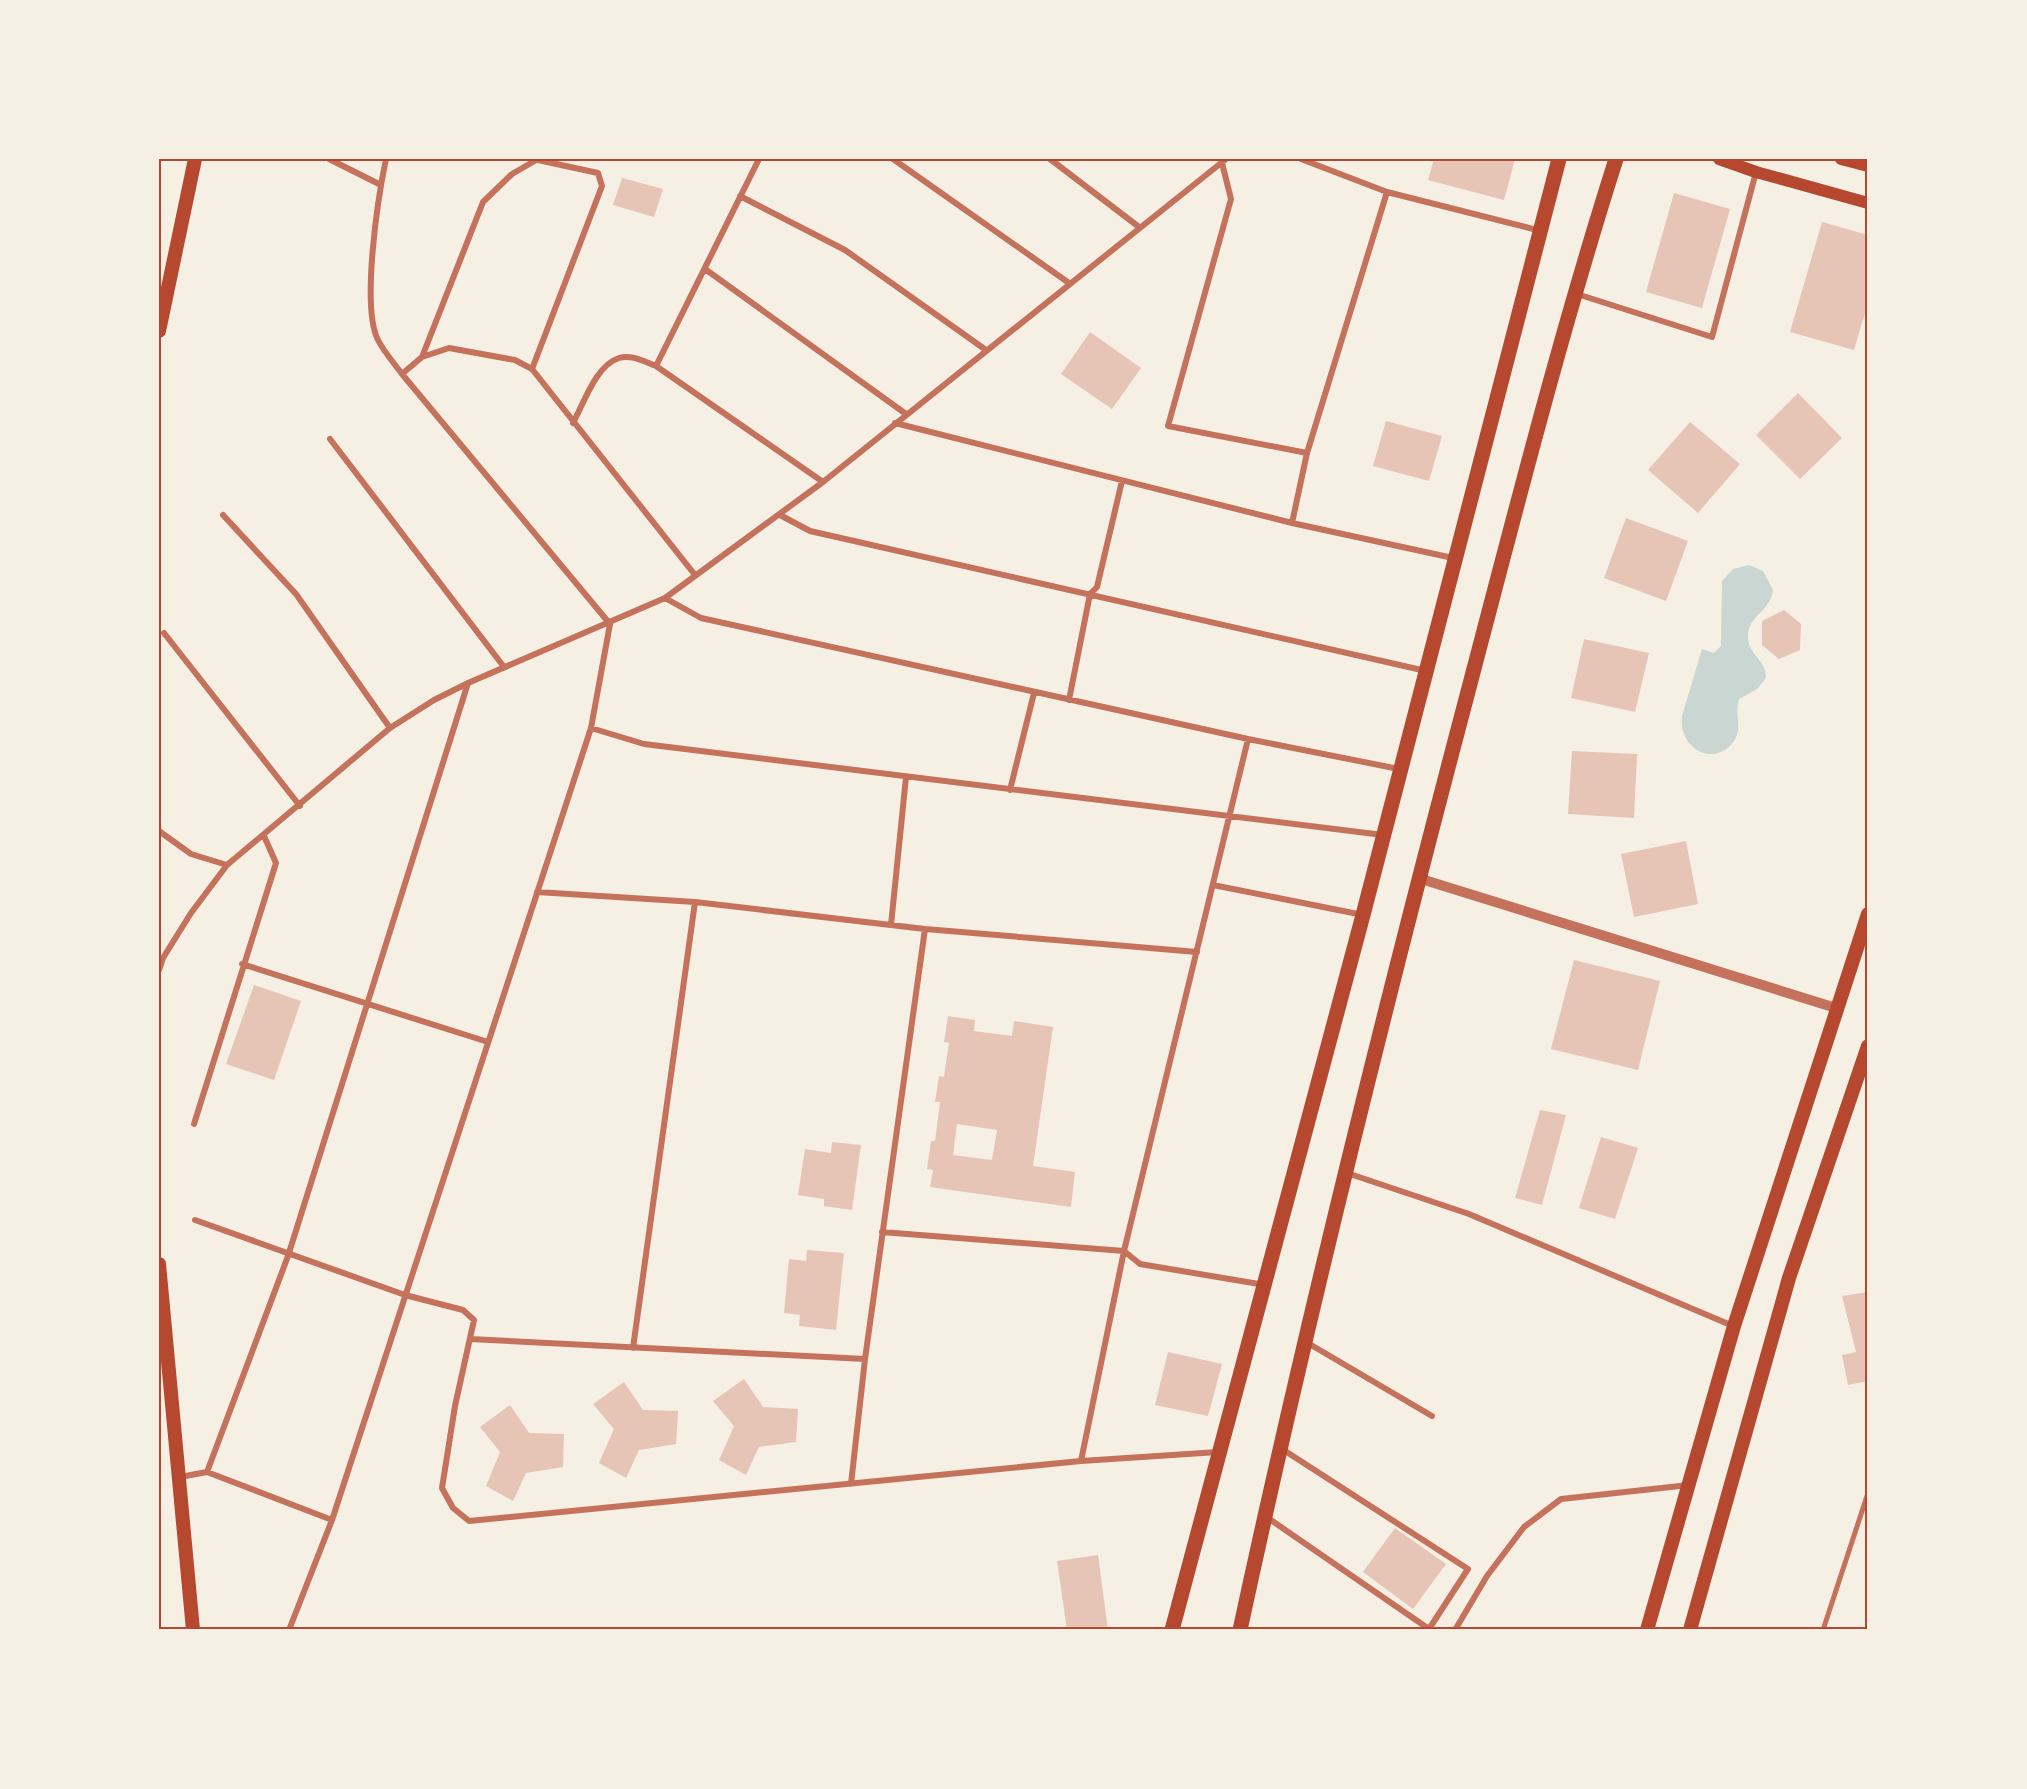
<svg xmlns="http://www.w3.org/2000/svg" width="2027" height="1789" viewBox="0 0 2027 1789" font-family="Figtree,sans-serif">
  <rect width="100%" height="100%" fill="#f6efe4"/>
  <path fill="#c9d6d2" d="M 1749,565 L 1763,571 L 1773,590 C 1771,611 1747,616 1748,637 C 1748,655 1767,660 1766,678 L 1757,689 L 1739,699 C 1734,713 1743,728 1734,741 C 1714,769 1678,748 1682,716 L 1702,649 L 1714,653 L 1721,646 L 1722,581 L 1733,569 Z"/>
  <path fill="#e6c5b7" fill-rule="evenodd" d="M 1434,159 L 1515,159 L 1504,200 L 1428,180 Z
    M 622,178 L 663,189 L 654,217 L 613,205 Z
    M 1674,193 L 1730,209 L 1702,308 L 1646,292 Z
    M 1822,222 L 1868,235 L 1868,303 L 1854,350 L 1790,332 Z
    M 1090,332 L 1141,368 L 1112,409 L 1061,374 Z
    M 1798,393 L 1842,438 L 1800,479 L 1756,435 Z
    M 1386,421 L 1442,436 L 1429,481 L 1373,466 Z
    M 1690,422 L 1740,464 L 1698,513 L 1648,470 Z
    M 1626,518 L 1688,541 L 1666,601 L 1604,578 Z
    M 1784,610 L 1801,624 L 1800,650 L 1779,659 L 1762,645 L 1762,621 Z
    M 1584,639 L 1649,653 L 1635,712 L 1571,698 Z
    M 1572,751 L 1637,754 L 1634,818 L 1568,814 Z
    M 1686,841 L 1698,904 L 1634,917 L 1621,854 Z
    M 1574,960 L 1660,981 L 1638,1070 L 1551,1049 Z
    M 254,985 L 301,1001 L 274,1080 L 226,1064 Z
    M 948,1016 L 975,1020 L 974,1031 L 1012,1036 L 1014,1021 L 1053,1027 L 1033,1166 L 1075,1172 L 1071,1207 L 930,1187 L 933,1170 L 927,1169 L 931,1141 L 935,1141 L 940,1102 L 935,1102 L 939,1076 L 944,1077 L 949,1043 L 944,1042 ZM 957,1124 L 997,1130 L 992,1160 L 953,1155 Z
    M 1540,1110 L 1566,1115 L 1542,1205 L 1515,1198 Z
    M 1601,1137 L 1638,1148 L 1615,1219 L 1579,1208 Z
    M 832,1142 L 861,1145 L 852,1210 L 824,1206 L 824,1199 L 798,1195 L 805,1149 L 831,1153 Z
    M 807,1250 L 844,1253 L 836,1330 L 799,1326 L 800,1315 L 784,1313 L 789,1259 L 806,1261 Z
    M 1868,1292 L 1868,1381 L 1848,1385 L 1842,1355 L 1856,1352 L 1842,1296 Z
    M 1168,1352 L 1222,1364 L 1208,1416 L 1155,1405 Z
    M 744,1379 L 763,1407 L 798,1409 L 796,1442 L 759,1447 L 746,1475 L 719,1460 L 734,1426 L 713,1401 Z
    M 624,1382 L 643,1410 L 678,1411 L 676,1444 L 639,1450 L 626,1478 L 599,1463 L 614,1429 L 593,1404 Z
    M 510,1405 L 529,1433 L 564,1434 L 563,1467 L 526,1473 L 513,1501 L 486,1486 L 500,1452 L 480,1427 Z
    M 1395,1528 L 1446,1564 L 1413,1609 L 1363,1572 Z
    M 1098,1555 L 1108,1630 L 1067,1630 L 1057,1561 Z"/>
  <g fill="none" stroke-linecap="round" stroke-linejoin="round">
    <path stroke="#c5725c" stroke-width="5" d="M 1823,1630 L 1868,1493"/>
    <path stroke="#c5725c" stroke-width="6" d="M 329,159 L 381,185
      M 386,159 C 378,197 361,307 378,340 C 384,352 394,363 402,374 L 610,624
      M 893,159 L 1069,283
      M 1050,159 L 1139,227
      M 1221,159 L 1231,199 L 1168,426 L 1307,453
      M 1301,159 L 1387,192 L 1541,231
      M 740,196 L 845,250 L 986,350
      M 705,269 L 906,414
      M 1577,294 L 1712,337 L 1756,172
      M 422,357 L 449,348 L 515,360 L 532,369 L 695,575
      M 656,366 L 759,159
      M 532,369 L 602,186 L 598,173 L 538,160
      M 402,374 L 422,357 L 483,202 L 512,174 L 538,159
      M 573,423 C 584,403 596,365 619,358 C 631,354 645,362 656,366 L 823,482
      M 895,423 L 1292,523 L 1453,558
      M 330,439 L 504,667
      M 223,515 L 296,594 L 390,728
      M 780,515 L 810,531 L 1426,671
      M 1292,523 L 1307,453 L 1387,192
      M 665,598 L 701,618 L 1248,739 L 1399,769
      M 164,633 L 300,806
      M 1069,700 L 1090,594 L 1097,587 L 1122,481
      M 591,728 L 644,744 L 1383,835
      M 1010,790 L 1034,693
      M 159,831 L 191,854 L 227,865
      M 1213,885 L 1363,915
      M 537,892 L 695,902 L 925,929 L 1197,952
      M 891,925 L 906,777
      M 242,964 L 488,1042
      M 159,970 L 163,958 L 191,913 L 227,865 L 390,728 L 434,700 L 468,683 L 665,598 L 823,482 L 1226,159
      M 194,1124 L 276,863 L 264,836
      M 1347,1173 L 1469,1214 L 1733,1326
      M 195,1220 L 405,1295 L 463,1310 L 474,1320 L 455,1406 L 442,1488 L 453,1508 L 469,1521 L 1081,1461 L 1218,1452
      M 882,1232 L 1124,1251 L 1140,1264 L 1265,1285
      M 470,1339 L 865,1359
      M 1306,1342 L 1432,1416
      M 633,1348 L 695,902
      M 1081,1461 L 1124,1251 L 1248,739
      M 207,1472 L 288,1256 L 468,683
      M 180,1477 L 207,1472 L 332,1520
      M 851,1484 L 865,1359 L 925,929
      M 1265,1516 L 1429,1629 L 1468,1569 L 1282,1449
      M 289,1630 L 332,1520 L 591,728 L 610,624
      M 1455,1630 L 1487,1576 L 1524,1527 L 1561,1499 L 1689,1485"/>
    <path stroke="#c5725c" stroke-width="10" d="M 1418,878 L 1836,1008"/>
    <path stroke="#b5482f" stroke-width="12" d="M 1719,159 L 1756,172 L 1868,203
      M 1841,159 L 1868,166"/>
    <path stroke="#b5482f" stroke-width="14" d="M 159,331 L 195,159
      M 159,1264 L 193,1630
      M 1647,1630 L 1734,1326 L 1868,914
      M 1690,1630 L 1789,1278 L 1868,1046"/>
    <path stroke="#b5482f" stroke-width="15" d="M 1172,1630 L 1363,915 L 1559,159
      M 1240,1630 C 1307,1319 1384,1010 1465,703 C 1513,521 1559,338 1616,159"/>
  </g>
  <rect width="2027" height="1789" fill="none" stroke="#f6efe4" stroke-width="321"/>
  <rect x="160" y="160" width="1706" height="1468" fill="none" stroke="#b5482f" stroke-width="2"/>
</svg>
